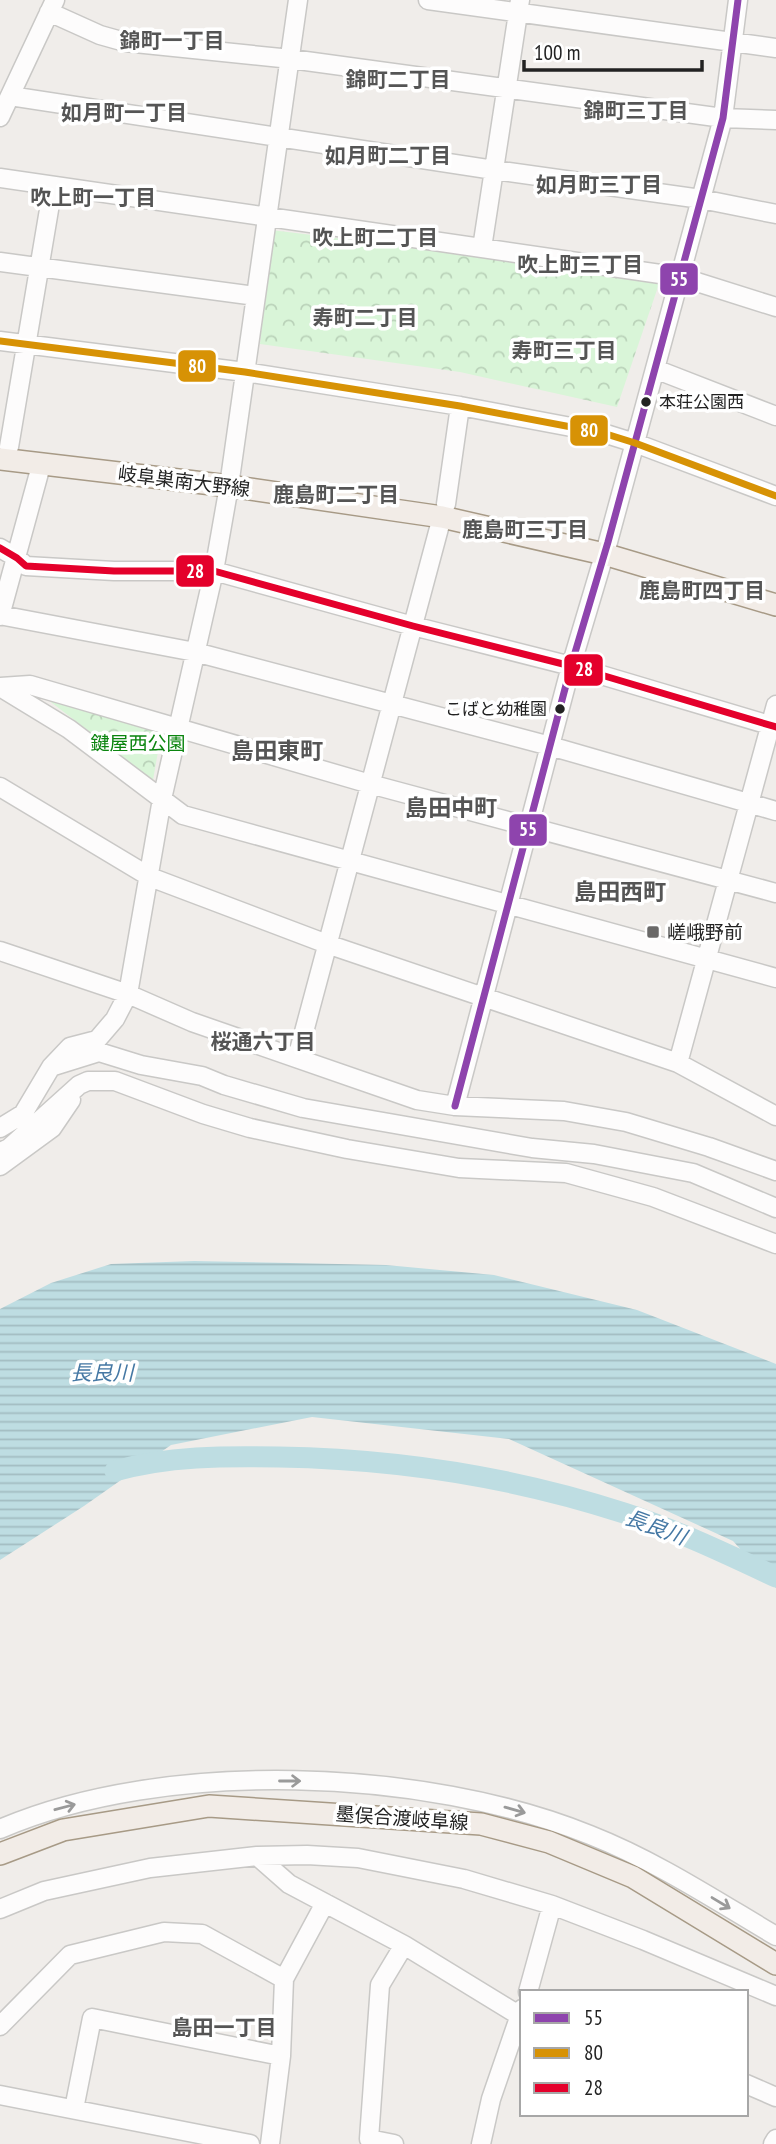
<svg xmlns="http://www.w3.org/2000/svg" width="776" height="2144" viewBox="0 0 776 2144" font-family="'PT Sans Narrow','Noto Sans JP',sans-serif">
  <defs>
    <pattern id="park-crowns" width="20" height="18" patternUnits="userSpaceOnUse" patternTransform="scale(1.75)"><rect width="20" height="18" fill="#d9f5d8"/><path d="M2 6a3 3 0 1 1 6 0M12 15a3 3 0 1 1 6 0" fill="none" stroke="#bad2b9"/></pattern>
    <pattern id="water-rules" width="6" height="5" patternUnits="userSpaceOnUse" patternTransform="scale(1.75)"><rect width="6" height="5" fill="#bedde2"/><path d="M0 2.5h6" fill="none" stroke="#a3bdc2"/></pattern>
  </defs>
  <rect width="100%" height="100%" fill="#f0edea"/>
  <path fill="url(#park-crowns)" d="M 271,230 L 485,256 L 660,281 L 617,407 L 460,372 L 260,344 Z
    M 35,690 L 162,729 L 153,780 Z"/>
  <path fill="url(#water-rules)" d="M 194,1261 L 386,1265 L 494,1275 L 637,1310 L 776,1364 L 776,1588 L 733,1541 L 509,1439 L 312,1417 L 171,1445 L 84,1506 L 0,1560 L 0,1309 L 51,1283 L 111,1264 Z"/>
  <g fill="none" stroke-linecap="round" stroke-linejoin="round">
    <path stroke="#bedde2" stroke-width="21" d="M 115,1471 C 167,1456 225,1456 279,1457 C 396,1459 513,1477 624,1513 C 677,1530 727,1554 776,1577"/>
    <g stroke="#c9c8c6" stroke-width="21">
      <path id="minor" d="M 428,0 L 776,48
        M 49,12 L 100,35 L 125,42 L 291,59 L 723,118 L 776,120
        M 10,96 L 494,170 L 701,199 L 776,214
        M 0,117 L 55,0
        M 0,178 L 681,277 L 776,307
        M 482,248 L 520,0
        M 0,262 L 256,296
        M 0,341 L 245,372 L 460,406 L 603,433 L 635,443 L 776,496
        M 655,369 L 776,416
        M 9,447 L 53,186
        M 446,504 L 460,406
        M 0,548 L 17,558 L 26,566 L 114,571 L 214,571 L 413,626 L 571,666 L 776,727
        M 0,615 L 195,652 L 550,746 L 776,811
        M 0,616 L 39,473 L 39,465
        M 0,687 L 69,729 L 183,815 L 776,978
        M 0,687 L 30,685 L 370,784 L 776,893
        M 0,787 L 150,877 L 327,944 L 678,1063 L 776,1116
        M 0,951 L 128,994 L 192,1022 L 417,1100 L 455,1106 L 564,1111 L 626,1122 L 709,1147 L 776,1171
        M 297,1058 L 442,517
        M 678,1063 L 776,705
        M 54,1066 L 99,1052 L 141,1065 L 202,1076 L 224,1085 L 303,1108 L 532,1148 L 594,1154 L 693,1173 L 776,1208
        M 455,1106 L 571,666 L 608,542 L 723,118 L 738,0
        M 0,1128 L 23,1114 L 51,1067 L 70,1047 L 97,1040 L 115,1019 L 128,994 L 162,799 L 214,571 L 229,486 L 298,0
        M 0,1152 L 9,1148 L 79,1085 L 88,1081 L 115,1081 L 203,1114 L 250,1128 L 347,1149 L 459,1168 L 566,1173 L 653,1197 L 776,1244
        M 0,1166 L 52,1128 L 71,1100
        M 0,1829 C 164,1758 426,1768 590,1835 C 656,1861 715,1900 776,1936
        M 257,1856 L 289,1884 L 404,1945 L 520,2016
        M 0,1909 L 44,1891 L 150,1868 L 257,1856 L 307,1855 L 358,1858 L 464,1879 L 552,1905 L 643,1940 L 776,1996
        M 528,1992 L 552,1905
        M 0,2026 L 70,1955 L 164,1932 L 202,1934 L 284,1979
        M 746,2084 L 776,2097
        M 0,2095 L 250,2144
        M 74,2109 L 92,2018 L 281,2056
        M 270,2144 L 281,2056 L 284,1979 L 325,1903
        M 394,2144 L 369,2139 L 380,1985 L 404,1945
        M 481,2144 L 491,2099 L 522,2009
        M 773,2144 L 776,2139"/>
    </g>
    <g stroke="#a79a86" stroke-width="24">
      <path id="major" d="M 0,459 L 229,486 L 442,517 L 604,554 L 776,605
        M 0,1854 L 63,1830 L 209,1806 L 481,1824 L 549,1842 L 633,1877 L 776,1964"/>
    </g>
    <use href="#minor" stroke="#fdfcfc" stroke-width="18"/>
    <use href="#major" stroke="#f2ece7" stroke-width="21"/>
    <g stroke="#fff" stroke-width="12">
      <path id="bus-1" d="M 455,1106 L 571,666 L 608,542 L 723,118 L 738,0"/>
    </g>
    <g stroke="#fff" stroke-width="12">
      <path id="bus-2" d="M 0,341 L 245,372 L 460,406 L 603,433 L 635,443 L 776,496"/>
    </g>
    <g stroke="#fff" stroke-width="12">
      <path id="bus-3" d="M 0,548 L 17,558 L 26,566 L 114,571 L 214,571 L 413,626 L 571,666 L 776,727"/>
    </g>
    <use href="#bus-1" stroke="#8e44ad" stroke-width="7"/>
    <use href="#bus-2" stroke="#d79205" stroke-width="7"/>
    <use href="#bus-3" stroke="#e4002b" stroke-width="7"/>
  </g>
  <defs><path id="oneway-shaft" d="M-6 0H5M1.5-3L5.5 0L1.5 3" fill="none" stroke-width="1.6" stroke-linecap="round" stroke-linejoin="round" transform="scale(1.75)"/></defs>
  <g stroke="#9a9a9a">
    <use href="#oneway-shaft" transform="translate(290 1781)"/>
    <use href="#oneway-shaft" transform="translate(65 1807) rotate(-15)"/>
    <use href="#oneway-shaft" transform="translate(515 1810) rotate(16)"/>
    <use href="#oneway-shaft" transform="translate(721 1903) rotate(31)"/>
  </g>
  <g fill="#222" stroke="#fff" stroke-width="2.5">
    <circle cx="646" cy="402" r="6"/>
    <circle cx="560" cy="709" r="6"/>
  </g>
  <rect fill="#6a6968" stroke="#fff" stroke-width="2.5" x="646" y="925" width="14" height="14" rx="3.5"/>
  <g text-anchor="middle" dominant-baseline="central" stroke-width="7" stroke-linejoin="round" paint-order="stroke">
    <g font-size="17" fill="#222" stroke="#fff" text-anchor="start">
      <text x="659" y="402">本荘公園西</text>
      <text x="547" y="709" text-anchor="end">こばと幼稚園</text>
    </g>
    <g font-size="19" fill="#222" stroke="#fff">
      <text transform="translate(184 481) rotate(7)">岐阜巣南大野線</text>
      <text transform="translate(402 1818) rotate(4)">墨俣合渡岐阜線</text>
    </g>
    <g font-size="19" fill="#0b850f" stroke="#fff">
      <text x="138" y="743">鍵屋西公園</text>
    </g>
    <g font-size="19" fill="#222" stroke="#fff" text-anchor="start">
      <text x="667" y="932">嵯峨野前</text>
    </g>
    <g font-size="21" font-weight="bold" fill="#555" stroke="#fff">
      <text x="172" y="40">錦町一丁目</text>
      <text x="398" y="79">錦町二丁目</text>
      <text x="636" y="110">錦町三丁目</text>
      <text x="124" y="112">如月町一丁目</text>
      <text x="388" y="155">如月町二丁目</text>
      <text x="599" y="184">如月町三丁目</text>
      <text x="93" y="197">吹上町一丁目</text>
      <text x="375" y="237">吹上町二丁目</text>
      <text x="580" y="264">吹上町三丁目</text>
      <text x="365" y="317">寿町二丁目</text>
      <text x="564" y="350">寿町三丁目</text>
      <text x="336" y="494">鹿島町二丁目</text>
      <text x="525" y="529">鹿島町三丁目</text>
      <text x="702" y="590">鹿島町四丁目</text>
      <text x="263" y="1041">桜通六丁目</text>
      <text x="224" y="2027">島田一丁目</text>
    </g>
    <g font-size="21" font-style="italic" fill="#4578a4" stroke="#fff">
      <text x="102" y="1372">長良川</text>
      <text transform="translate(656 1527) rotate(20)">長良川</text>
    </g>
    <g font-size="23" font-weight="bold" fill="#555" stroke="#fff">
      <text x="277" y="750">島田東町</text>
      <text x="451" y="807">島田中町</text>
      <text x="620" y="891">島田西町</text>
    </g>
  </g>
  <g stroke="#fff" stroke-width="2.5">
    <rect x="659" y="262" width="40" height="34" rx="7" fill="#8e44ad"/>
    <rect x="177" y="349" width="40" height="34" rx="7" fill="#d79205"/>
    <rect x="569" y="414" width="40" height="33" rx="7" fill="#d79205"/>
    <rect x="175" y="554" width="40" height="34" rx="7" fill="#e4002b"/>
    <rect x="563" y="653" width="41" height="34" rx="7" fill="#e4002b"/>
    <rect x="508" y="813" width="40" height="34" rx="7" fill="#8e44ad"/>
  </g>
  <g font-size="19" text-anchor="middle" font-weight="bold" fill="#fff">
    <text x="679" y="286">55</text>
    <text x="197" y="373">80</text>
    <text x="589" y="437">80</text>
    <text x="195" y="578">28</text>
    <text x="584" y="676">28</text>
    <text x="528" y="836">55</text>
  </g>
  <rect x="520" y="1990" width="228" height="126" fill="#ffffff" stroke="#a7a7a7" stroke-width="2"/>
  <rect x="534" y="2013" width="35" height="10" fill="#8e44ad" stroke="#a7a7a7" stroke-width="2"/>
  <text x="584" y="2025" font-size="21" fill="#222222">55</text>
  <rect x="534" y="2048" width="35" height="10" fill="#d79205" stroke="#a7a7a7" stroke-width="2"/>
  <text x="584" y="2060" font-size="21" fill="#222222">80</text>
  <rect x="534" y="2083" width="35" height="10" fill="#e4002b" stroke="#a7a7a7" stroke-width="2"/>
  <text x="584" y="2095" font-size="21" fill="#222222">28</text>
  <path d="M524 60v10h178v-10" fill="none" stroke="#222222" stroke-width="3.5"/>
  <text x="534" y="60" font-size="21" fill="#222222" stroke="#ffffff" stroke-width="5" paint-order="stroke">100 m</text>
</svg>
